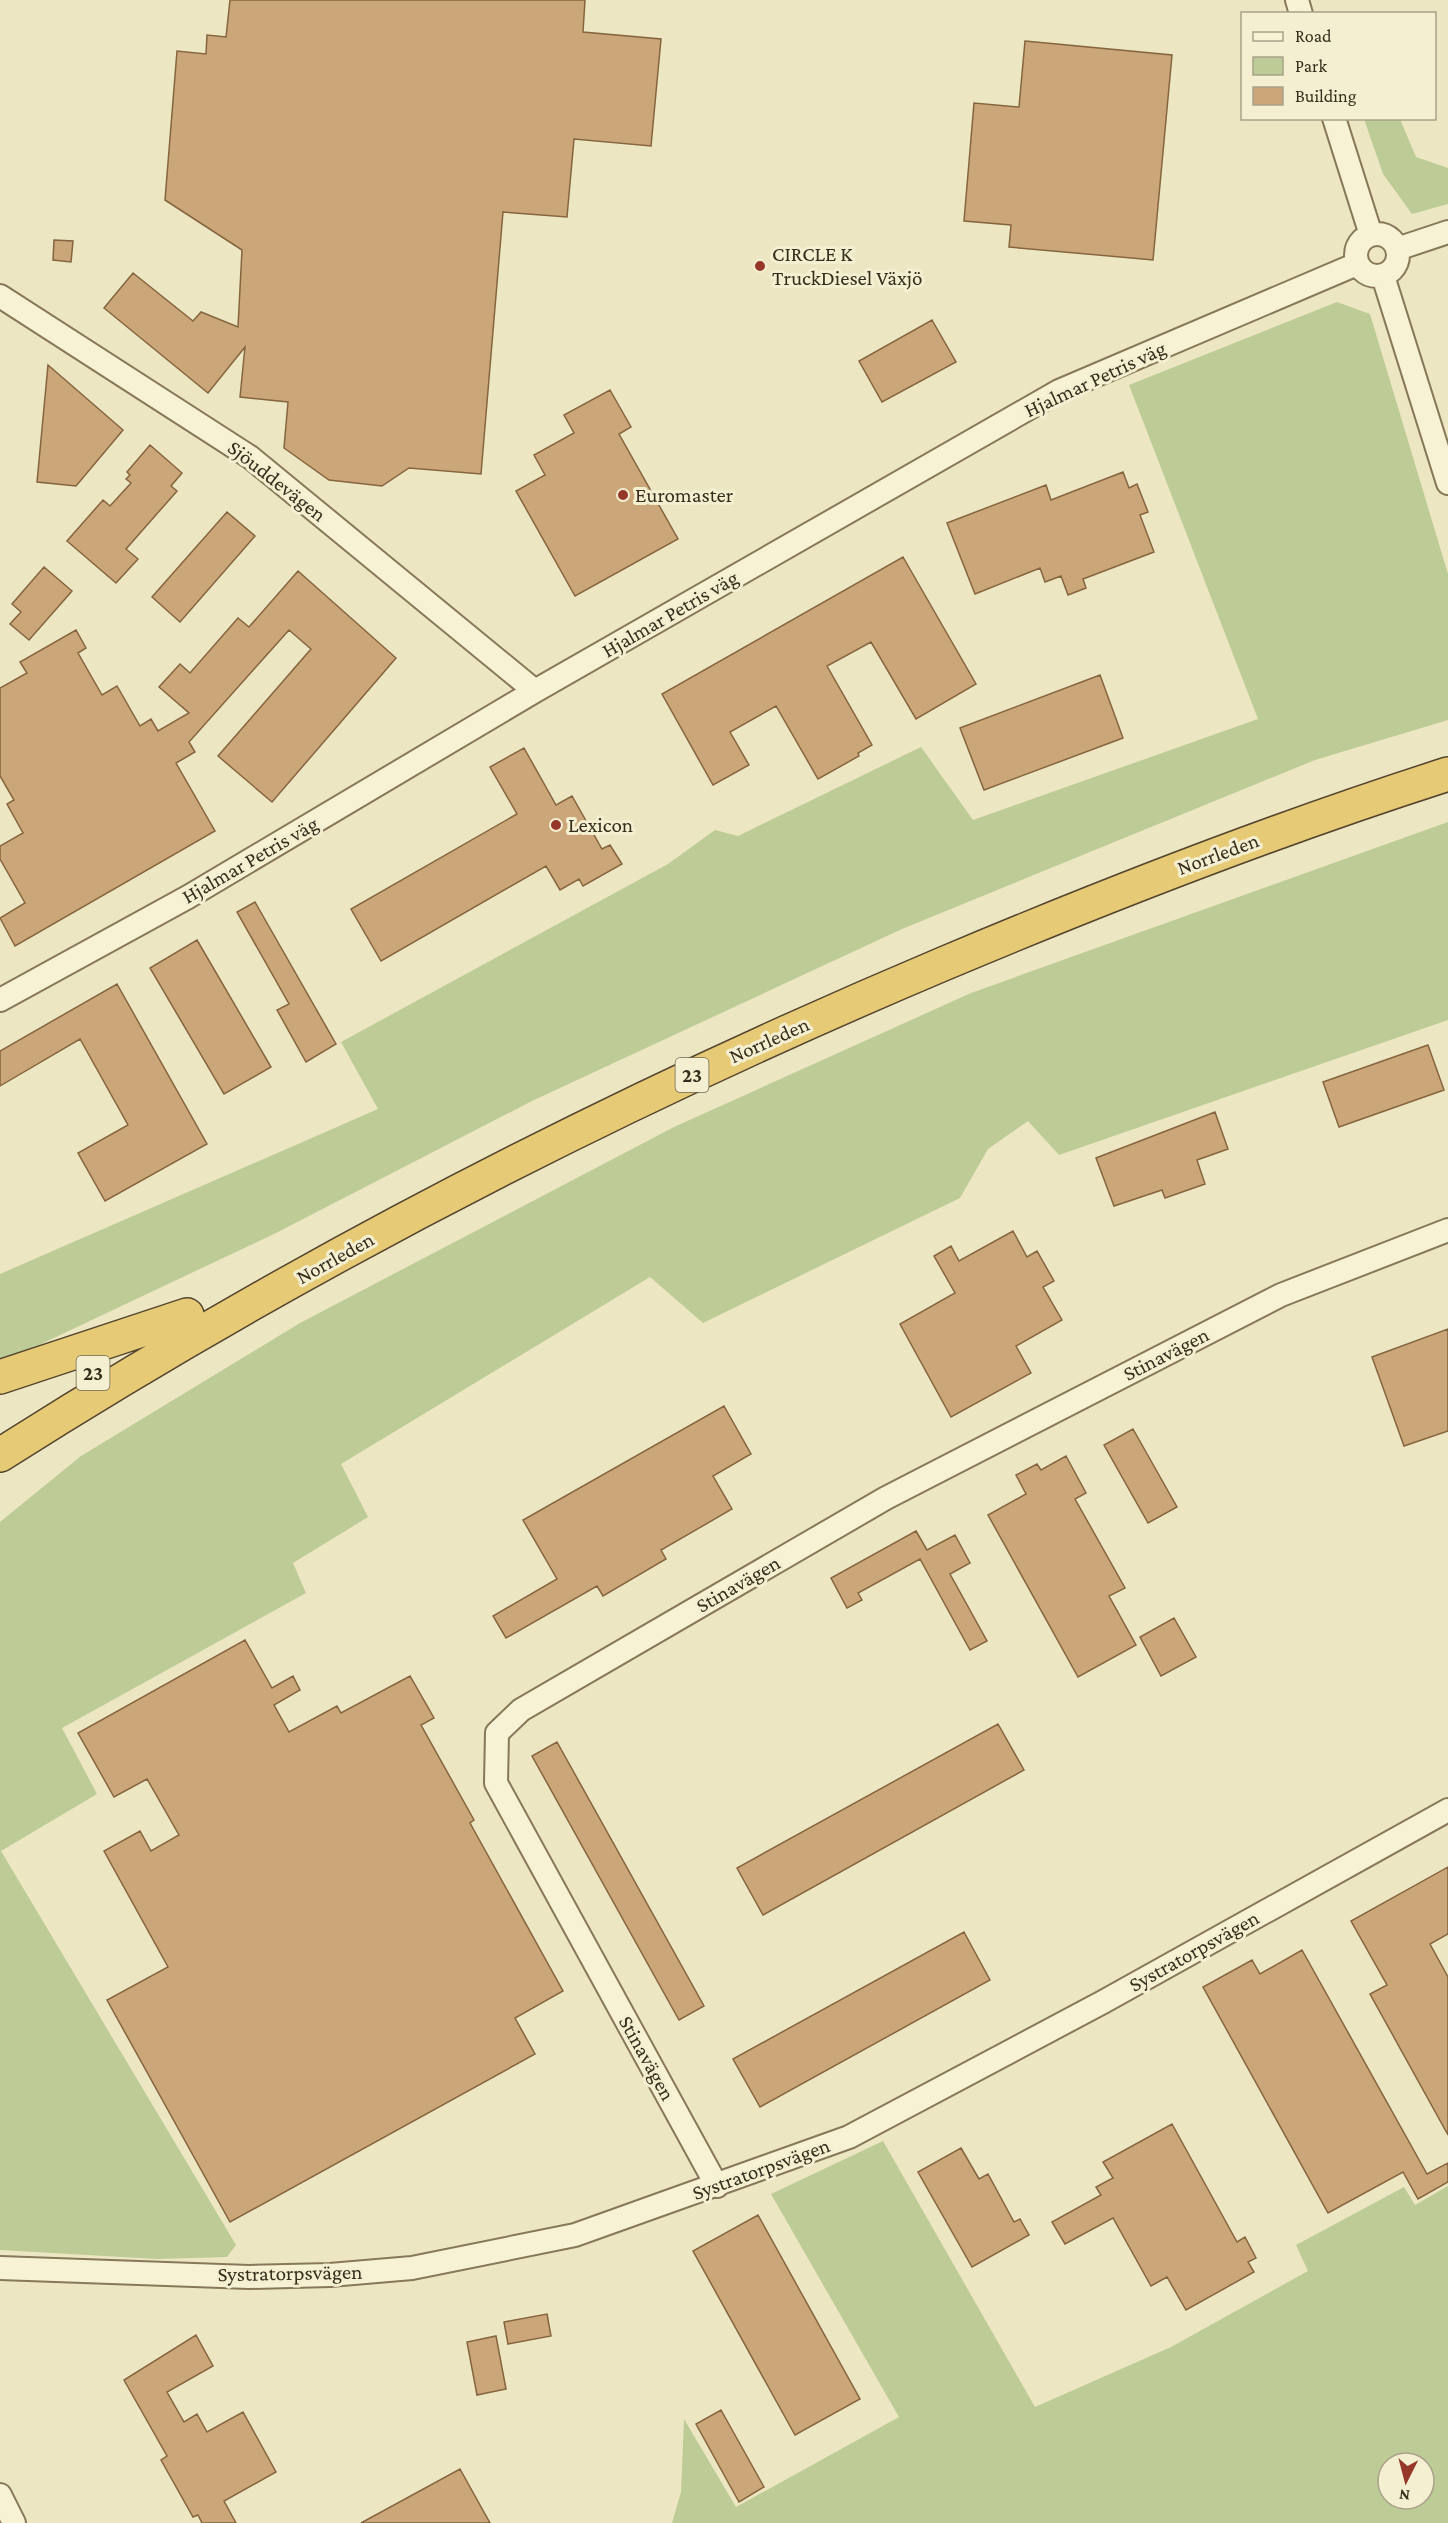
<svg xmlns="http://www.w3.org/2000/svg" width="1448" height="2523" viewBox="0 0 1448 2523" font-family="'Crimson Pro',serif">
  <rect width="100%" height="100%" fill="#ede6c2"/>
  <path fill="#bdcb96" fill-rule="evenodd" d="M 1364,119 L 1400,119 L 1416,157 L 1448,168 L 1448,204 L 1412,214 L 1383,174 Z
    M 1337,302 L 1370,314 L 1448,574 L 1448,720 L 1315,760 L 902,929 L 532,1101 L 276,1233 L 22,1353 L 0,1359 L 0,1274 L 378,1109 L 341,1042 L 668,864 L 715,830 L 738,836 L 921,747 L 973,820 L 1258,719 L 1129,385 Z
    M 1448,822 L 1448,1020 L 1059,1155 L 1028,1121 L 988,1149 L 960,1198 L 703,1323 L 650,1277 L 341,1464 L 368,1517 L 293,1563 L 306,1593 L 62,1728 L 97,1794 L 1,1851 L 236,2245 L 227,2257 L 157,2259 L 0,2250 L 0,1522 L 81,1456 L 300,1323 L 674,1127 L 971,993 Z
    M 883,2141 L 1035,2407 L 1171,2347 L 1308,2271 L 1296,2245 L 1404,2187 L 1415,2205 L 1448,2186 L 1448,2523 L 672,2523 L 681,2492 L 684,2419 L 736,2507 L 899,2417 L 771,2194 ZM 1388,2463 L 1424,2463 L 1424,2499 L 1388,2499 Z"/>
  <path fill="#cba678" stroke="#85653f" stroke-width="1.5" d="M 230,0 L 585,0 L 583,32 L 661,39 L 651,146 L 574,139 L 567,217 L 503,212 L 481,474 L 409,468 L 382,486 L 329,480 L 284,448 L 288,402 L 240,397 L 245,347 L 208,393 L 104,308 L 133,273 L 193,321 L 201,312 L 238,327 L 242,250 L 165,200 L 177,51 L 206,54 L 207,35 L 226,37 Z
    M 1025,41 L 1172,55 L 1153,260 L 1009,247 L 1011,225 L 964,221 L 974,103 L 1019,107 Z
    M 54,240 L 73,241 L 71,262 L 53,260 Z
    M 932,320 L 956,362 L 882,402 L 859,361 Z
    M 48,365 L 123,430 L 76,486 L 37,482 Z
    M 610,390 L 631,427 L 619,434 L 678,539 L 575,596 L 516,491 L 545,475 L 534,455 L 574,433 L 564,415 Z
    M 150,445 L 182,473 L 171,486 L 177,491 L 126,549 L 138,559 L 116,583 L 67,541 L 103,500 L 110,506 L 131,483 L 126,479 L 130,475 L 127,472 Z
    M 1123,472 L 1129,488 L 1137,484 L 1148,512 L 1140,515 L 1154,552 L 1083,579 L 1086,588 L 1068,595 L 1061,576 L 1045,582 L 1040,568 L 975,594 L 947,523 L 1046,485 L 1051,500 Z
    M 227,512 L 255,536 L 180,622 L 152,597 Z
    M 903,557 L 976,684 L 916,719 L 871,642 L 827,666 L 872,745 L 858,753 L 859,756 L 818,779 L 776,706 L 730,732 L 749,765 L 713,785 L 662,694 Z
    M 44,567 L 72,591 L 29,640 L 10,624 L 21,612 L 12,604 Z
    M 298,571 L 396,658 L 272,802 L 218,756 L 311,649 L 289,630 L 189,742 L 195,752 L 176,763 L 215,831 L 15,946 L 0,918 L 25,903 L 0,859 L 0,846 L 23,833 L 7,804 L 14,800 L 0,776 L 0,688 L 27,673 L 20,662 L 76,630 L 86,648 L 78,653 L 102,695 L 117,686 L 140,726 L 151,719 L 158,731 L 189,713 L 159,687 L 180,664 L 190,673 L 238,618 L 249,627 Z
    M 1100,675 L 1123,738 L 984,790 L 960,728 Z
    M 524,748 L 556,805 L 572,796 L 602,849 L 610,845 L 622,864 L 583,886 L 579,879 L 560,890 L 546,866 L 381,961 L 351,909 L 517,814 L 490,767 Z
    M 255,902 L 336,1044 L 306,1062 L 277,1010 L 289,1004 L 237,912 Z
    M 197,940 L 271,1067 L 224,1094 L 150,968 Z
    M 117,984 L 207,1144 L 105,1201 L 78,1153 L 128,1125 L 80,1039 L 0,1086 L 0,1051 Z
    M 1428,1045 L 1444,1090 L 1339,1127 L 1323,1082 Z
    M 1215,1112 L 1228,1149 L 1197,1160 L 1205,1184 L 1165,1198 L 1162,1190 L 1114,1206 L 1096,1158 Z
    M 1013,1231 L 1027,1257 L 1037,1251 L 1054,1281 L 1043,1287 L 1062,1320 L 1016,1346 L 1031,1373 L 951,1417 L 900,1324 L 955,1293 L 934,1256 L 951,1246 L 959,1261 Z
    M 1448,1329 L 1448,1431 L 1404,1446 L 1372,1357 Z
    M 724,1406 L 751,1454 L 713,1476 L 732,1509 L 661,1550 L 666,1559 L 603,1596 L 597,1586 L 506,1638 L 493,1616 L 557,1579 L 523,1520 Z
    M 1133,1429 L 1177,1507 L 1148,1523 L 1104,1445 Z
    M 1066,1456 L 1086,1493 L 1075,1499 L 1125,1588 L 1109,1596 L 1136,1645 L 1078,1677 L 988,1515 L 1026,1494 L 1016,1475 L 1037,1464 L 1041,1470 Z
    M 916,1531 L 927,1550 L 955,1535 L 970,1563 L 950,1574 L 987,1641 L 970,1650 L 920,1559 L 858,1593 L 862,1600 L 847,1608 L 831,1578 Z
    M 1174,1618 L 1196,1657 L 1161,1676 L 1140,1637 Z
    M 245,1640 L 272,1688 L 293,1676 L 300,1690 L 274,1705 L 289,1732 L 337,1706 L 341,1713 L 410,1676 L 434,1718 L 421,1725 L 474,1820 L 470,1823 L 563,1991 L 515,2018 L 535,2054 L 230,2222 L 107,2000 L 168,1967 L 104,1851 L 140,1831 L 151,1851 L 179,1835 L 147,1779 L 114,1797 L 78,1733 Z
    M 998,1724 L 1024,1770 L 763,1915 L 737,1868 Z
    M 557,1742 L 704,2006 L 679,2020 L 532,1756 Z
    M 1448,1867 L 1448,1934 L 1430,1944 L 1448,1977 L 1448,2135 L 1370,1994 L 1387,1985 L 1351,1921 Z
    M 964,1932 L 990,1980 L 760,2107 L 733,2059 Z
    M 1302,1950 L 1427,2174 L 1448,2163 L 1448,2182 L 1418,2199 L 1403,2172 L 1328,2213 L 1203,1987 L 1252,1960 L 1260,1974 Z
    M 1172,2124 L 1237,2242 L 1245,2237 L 1256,2258 L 1248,2262 L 1254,2272 L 1186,2310 L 1167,2277 L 1151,2286 L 1113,2218 L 1065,2244 L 1052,2222 L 1101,2195 L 1096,2187 L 1113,2178 L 1103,2162 Z
    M 961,2148 L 979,2179 L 988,2174 L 1014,2222 L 1020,2219 L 1029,2235 L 972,2267 L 918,2172 Z
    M 758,2215 L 860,2399 L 795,2435 L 693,2251 Z
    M 547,2314 L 551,2336 L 508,2344 L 504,2322 Z
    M 196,2335 L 213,2366 L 167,2392 L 184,2422 L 197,2414 L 207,2432 L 243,2412 L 276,2472 L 224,2501 L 236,2523 L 202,2523 L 198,2515 L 193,2517 L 161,2460 L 167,2456 L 124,2380 Z
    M 496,2336 L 506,2389 L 477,2395 L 467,2342 Z
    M 721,2410 L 764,2487 L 739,2502 L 696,2424 Z
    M 460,2469 L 490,2523 L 361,2523 Z"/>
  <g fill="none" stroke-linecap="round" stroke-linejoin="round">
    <g stroke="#877859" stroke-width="26">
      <path id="minor" d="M 1297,0 L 1301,14
        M 1334,118 L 1371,235
        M1356 255a21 21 0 1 1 42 0a21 21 0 1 1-42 0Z
        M 1397,249 L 1448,232
        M 1383,276 L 1448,483
        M 0,296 L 250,457 L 535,691
        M 0,1000 L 188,897 L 535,691 L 1059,391 L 1357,264
        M 717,2186 L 496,1783 L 497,1733 L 521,1710 L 886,1498 L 1281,1295 L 1448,1230
        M 0,2268 L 249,2277 L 330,2275 L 412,2268 L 575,2235 L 849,2137 L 1103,2002 L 1448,1810
        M 0,2495 L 14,2523"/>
    </g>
    <g stroke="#54452e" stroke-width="36">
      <path id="trunk" d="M 0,1377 L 187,1315
        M 0,1455 C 299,1265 616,1102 943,964 C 1109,894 1276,829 1448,774"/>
    </g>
    <use href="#minor" stroke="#f8f2d5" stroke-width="22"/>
    <use href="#trunk" stroke="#e6ca76" stroke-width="33"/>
  </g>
  <g fill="#95382a" stroke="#f5efd1" stroke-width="2">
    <circle cx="760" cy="266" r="6"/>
    <circle cx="623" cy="495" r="6"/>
    <circle cx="556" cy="825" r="6"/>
  </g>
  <g text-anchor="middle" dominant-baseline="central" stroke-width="6" stroke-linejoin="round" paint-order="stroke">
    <g fill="#f5efd1" stroke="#6f6753" stroke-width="1.5">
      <rect x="675.5" y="1058" width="33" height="34" rx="4.5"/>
      <rect x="76.5" y="1356" width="33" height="34" rx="4.5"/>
    </g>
    <g font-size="20" font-weight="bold" fill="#362d1d">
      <text x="692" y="1075">23</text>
      <text x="93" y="1373">23</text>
    </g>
    <g font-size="21" fill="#362d1d" stroke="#f5efd1" text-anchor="start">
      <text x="772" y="254">CIRCLE K<tspan x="772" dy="24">TruckDiesel Växjö</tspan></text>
      <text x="635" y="495">Euromaster</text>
      <text x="568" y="825">Lexicon</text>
    </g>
    <g font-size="21" fill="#362d1d" stroke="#f5efd1">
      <text transform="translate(1095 379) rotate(-25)">Hjalmar Petris väg</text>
      <text transform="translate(277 481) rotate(38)">Sjöuddevägen</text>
      <text transform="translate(670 614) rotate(-30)">Hjalmar Petris väg</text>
      <text transform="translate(1218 854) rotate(-20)">Norrleden</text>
      <text transform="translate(250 860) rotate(-30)">Hjalmar Petris väg</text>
      <text transform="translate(769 1040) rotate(-24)">Norrleden</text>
      <text transform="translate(335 1258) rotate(-29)">Norrleden</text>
      <text transform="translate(1166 1354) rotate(-27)">Stinavägen</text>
      <text transform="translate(738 1584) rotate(-30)">Stinavägen</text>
      <text transform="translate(1194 1951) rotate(-29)">Systratorpsvägen</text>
      <text transform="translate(647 2058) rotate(61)">Stinavägen</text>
      <text transform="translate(761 2169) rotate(-20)">Systratorpsvägen</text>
      <text transform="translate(290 2273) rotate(-1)">Systratorpsvägen</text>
    </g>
  </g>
  <rect x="1241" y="12" width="195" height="108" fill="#f5efd1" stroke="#a9a189" stroke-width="1.5"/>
  <rect x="1253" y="32" width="30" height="9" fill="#f8f2d5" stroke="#a9a189" stroke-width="1.5"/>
  <text x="1295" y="42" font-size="18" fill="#362d1d">Road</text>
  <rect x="1253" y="57" width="30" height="18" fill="#bdcb96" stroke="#a9a189" stroke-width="1.5"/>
  <text x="1295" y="72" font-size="18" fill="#362d1d">Park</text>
  <rect x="1253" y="87" width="30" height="18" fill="#cba678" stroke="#a9a189" stroke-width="1.5"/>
  <text x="1295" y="102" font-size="18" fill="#362d1d">Building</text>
  <g transform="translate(1406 2481) rotate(186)"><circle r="28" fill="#f5efd1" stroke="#a9a189" stroke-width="1.5"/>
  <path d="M0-4.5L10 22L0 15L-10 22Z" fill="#95382a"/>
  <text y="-9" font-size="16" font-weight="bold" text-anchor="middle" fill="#362d1d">N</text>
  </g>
</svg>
